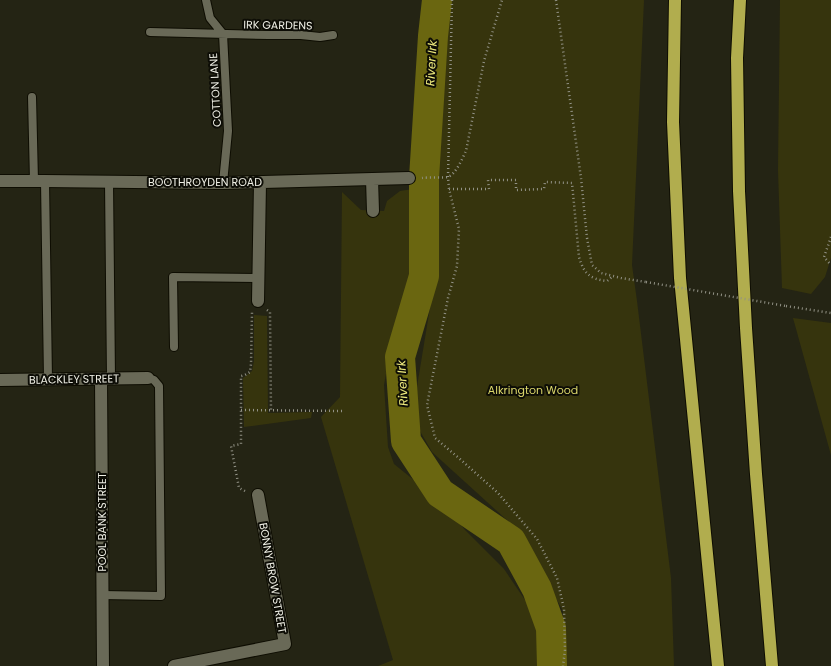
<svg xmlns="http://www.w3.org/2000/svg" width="831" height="666" viewBox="0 0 831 666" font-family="Poppins,sans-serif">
  <rect width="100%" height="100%" fill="#242414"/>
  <path fill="#36340d" d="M 444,0 L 644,0 L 632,265 L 637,301 L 671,578 L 674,666 L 560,666 L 563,611 L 519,531 L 432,452 L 412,417 L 438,259 L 437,175 L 443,8 Z
    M 780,0 L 831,0 L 831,258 L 825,277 L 811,294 L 782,288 L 778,170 Z
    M 413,189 L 415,252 L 402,318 L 389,357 L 384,385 L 388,447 L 394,464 L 441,502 L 466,531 L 504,569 L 540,622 L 543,636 L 544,647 L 542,666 L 378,666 L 393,660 L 321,417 L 340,397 L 342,192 L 361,210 L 384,211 L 387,201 L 400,191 Z
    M 254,315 L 267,316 L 268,413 L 312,412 L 311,418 L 244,427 L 243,378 L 252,371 L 254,361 Z
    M 793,318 L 831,323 L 831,455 Z"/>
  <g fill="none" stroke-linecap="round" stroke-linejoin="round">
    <path stroke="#6a6610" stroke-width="30" d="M 437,0 L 433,36 L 424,178 L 424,276 L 400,357 L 406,441 L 440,493 L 511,541 L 537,589 L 551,628 L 552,666"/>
    <g stroke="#0e0d02" stroke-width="10">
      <path id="lane" d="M 206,0 L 210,18 L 223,34 L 228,131 L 223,183
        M 150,32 L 268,35 L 301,35 L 320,37 L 333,35
        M 32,97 L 34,181
        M 45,181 L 48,379
        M 109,182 L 111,379
        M 174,347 L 173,277 L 258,278
        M 102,595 L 161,596 L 159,386 L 154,380 L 148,378"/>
    </g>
    <g stroke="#0e0d02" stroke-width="14">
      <path id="street" d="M 372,179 L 373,211
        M 0,181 L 45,181 L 223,183 L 409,178
        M 258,301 L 260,183
        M 101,379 L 103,666
        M 0,380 L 148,378
        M 174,666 L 285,644 L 258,495"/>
    </g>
    <g stroke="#0e0d02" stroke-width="14">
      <path id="highway" d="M 675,0 L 673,122 L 680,278 L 718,666
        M 740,0 L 737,58 L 739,191 L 746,328 L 756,474 L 772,666"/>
    </g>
    <path stroke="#929286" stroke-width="2.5" stroke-dasharray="1 3" stroke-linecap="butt" d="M 452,0 L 448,177 L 449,189 L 459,229 L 457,266 L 448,298 L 427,405 L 435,438 L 460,459 L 498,493 L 537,539 L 557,578 L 564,609 L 565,650 L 563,666
      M 556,0 L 581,178 L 587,238 L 592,265 L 601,273 L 621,278 L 646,282
      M 422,178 C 428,177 443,178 448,177 C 456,174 462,159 466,151 L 484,61 L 502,0
      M 449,189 L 489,189 L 488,180 L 516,180 L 516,190 L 544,189 L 545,182 L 572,183 L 579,257 C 584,274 590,279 607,281 L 613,276
      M 831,237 L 824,257 L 831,265
      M 786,306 L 831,313
      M 267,310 L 270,312 L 271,410
      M 241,410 L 343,411
      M 245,491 L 239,488 L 231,446 L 241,444 L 241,376 L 245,375 L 250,372 L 251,364 L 252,312"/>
    <use href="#lane" stroke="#696957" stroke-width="8"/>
    <use href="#street" stroke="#696957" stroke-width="12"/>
    <use href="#highway" stroke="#b1ad4e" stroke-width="12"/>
    <path stroke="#929286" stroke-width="2.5" stroke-dasharray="1 3" stroke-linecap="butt" d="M 646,282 L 786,306"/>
  </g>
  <g text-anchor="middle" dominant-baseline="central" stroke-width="4" stroke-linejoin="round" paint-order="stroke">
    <g font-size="11" fill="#efefe5" stroke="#0d0d06">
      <text transform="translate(278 25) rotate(1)">IRK GARDENS</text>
      <text transform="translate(215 90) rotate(-93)">COTTON LANE</text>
      <text x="205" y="182">BOOTHROYDEN ROAD</text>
      <text transform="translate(74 379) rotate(-1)">BLACKLEY STREET</text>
      <text transform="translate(102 522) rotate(-90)">POOL BANK STREET</text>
      <text transform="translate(273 578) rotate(80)">BONNY BROW STREET</text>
    </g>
    <g font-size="11" fill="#dbd76b" stroke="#0d0d06">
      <text x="533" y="390">Alkrington Wood</text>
    </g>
    <g font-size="12" font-style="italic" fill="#ede97d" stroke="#0d0d06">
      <text transform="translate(431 63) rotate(-87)">River Irk</text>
      <text transform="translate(402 383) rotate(-93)">River Irk</text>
    </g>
  </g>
</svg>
